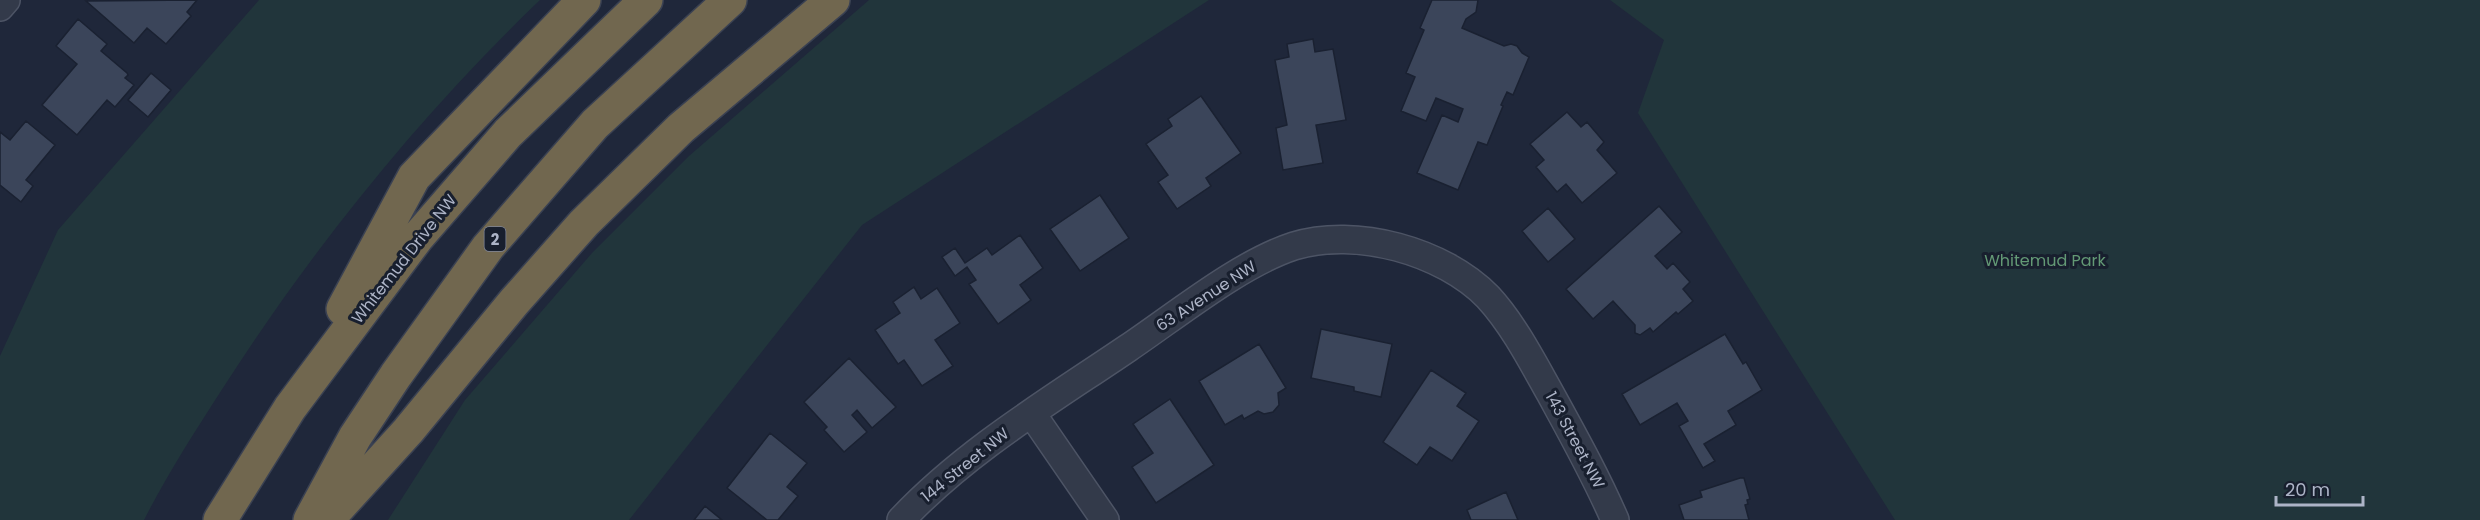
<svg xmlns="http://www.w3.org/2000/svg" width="2480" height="520" viewBox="0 0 2480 520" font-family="Poppins,sans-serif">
  <rect width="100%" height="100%" fill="#1f273a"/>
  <path fill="#21353b" d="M 259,0 L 540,0 C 418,117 312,249 221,391 C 194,433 167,475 144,520 L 0,520 L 0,356 L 58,230 Z
    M 869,0 L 1209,0 L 862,225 L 629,520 L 388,520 L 465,400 L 592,253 L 689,156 Z
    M 1610,0 L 2480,0 L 2480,520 L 1895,520 L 1638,113 L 1664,40 Z"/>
  <path fill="#3b455a" stroke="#1a2131" stroke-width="1.5" d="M 197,0 L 187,12 L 191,16 L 166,44 L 147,28 L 134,43 L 86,1 Z
    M 1432,0 L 1478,0 L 1476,12 L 1466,19 L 1462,28 L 1504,46 L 1511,44 L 1517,46 L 1522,53 L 1529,57 L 1513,95 L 1507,92 L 1501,105 L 1503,106 L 1487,145 L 1478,142 L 1458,190 L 1417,173 L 1442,115 L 1458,122 L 1463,109 L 1436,98 L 1426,121 L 1401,111 L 1415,77 L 1406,73 L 1424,30 L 1420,28 Z
    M 78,19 L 107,44 L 101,51 L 127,73 L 128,75 L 125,78 L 134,85 L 115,107 L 107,100 L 77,135 L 42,105 L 77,64 L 56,46 Z
    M 1313,39 L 1315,52 L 1333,49 L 1346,120 L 1316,125 L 1323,163 L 1283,170 L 1276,128 L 1287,125 L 1275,60 L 1289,57 L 1287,44 Z
    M 151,73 L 171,90 L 148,117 L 128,100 Z
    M 1201,96 L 1241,153 L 1206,178 L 1211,186 L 1177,209 L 1158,182 L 1168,175 L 1146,144 L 1172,126 L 1168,119 Z
    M 1567,112 L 1581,127 L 1587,122 L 1604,142 L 1597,150 L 1617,173 L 1582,203 L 1566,184 L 1557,192 L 1536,167 L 1544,160 L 1530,144 Z
    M 26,121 L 55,145 L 26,180 L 33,186 L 21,202 L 0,185 L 0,132 L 10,140 Z
    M 1100,195 L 1129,238 L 1080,271 L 1050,229 Z
    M 1659,206 L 1682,232 L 1655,256 L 1667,269 L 1673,263 L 1690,282 L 1683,289 L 1693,301 L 1678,314 L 1676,312 L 1653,332 L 1650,328 L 1640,335 L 1635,333 L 1635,325 L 1613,301 L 1593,319 L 1566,289 Z
    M 1548,208 L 1575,239 L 1548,262 L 1522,231 Z
    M 1020,235 L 1043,268 L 1020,285 L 1031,300 L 998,324 L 969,284 L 976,280 L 967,267 L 955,276 L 942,257 L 955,248 L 965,263 L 987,248 L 992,255 Z
    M 914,287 L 921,299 L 937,288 L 960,323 L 935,340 L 953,366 L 922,386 L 904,360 L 898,364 L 875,330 L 900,313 L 893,302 Z
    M 1321,329 L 1392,344 L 1381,397 L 1354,391 L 1354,387 L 1311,378 Z
    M 1725,334 L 1743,364 L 1746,362 L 1762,390 L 1728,411 L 1736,425 L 1704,444 L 1715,461 L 1703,468 L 1679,426 L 1688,421 L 1677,403 L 1640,425 L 1622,394 Z
    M 1259,344 L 1286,388 L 1278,393 L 1279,405 L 1273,412 L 1264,414 L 1258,411 L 1244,419 L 1242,415 L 1225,425 L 1199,381 Z
    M 849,358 L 896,407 L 872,428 L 857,410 L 852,415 L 867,432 L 844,452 L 824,430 L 827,427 L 804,402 Z
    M 1431,370 L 1466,393 L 1457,406 L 1479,421 L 1452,461 L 1430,447 L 1417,465 L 1383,442 Z
    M 1170,399 L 1214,465 L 1156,503 L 1132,467 L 1153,453 L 1133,424 Z
    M 770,433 L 807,463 L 787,487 L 798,496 L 778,520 L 767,520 L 727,488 Z
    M 1740,478 L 1744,478 L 1750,499 L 1747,500 L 1748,504 L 1745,505 L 1749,520 L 1684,520 L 1679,505 L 1702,497 L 1700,491 Z
    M 1506,492 L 1518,520 L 1471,520 L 1467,510 Z
    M 705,506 L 722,520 L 694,520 Z"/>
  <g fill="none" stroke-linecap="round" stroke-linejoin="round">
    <g stroke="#4d5465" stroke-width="30">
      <path id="street" d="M 0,7 L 6,0
        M 1032,414 L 1105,520
        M 901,520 C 966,451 1050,401 1128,348 C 1177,315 1239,264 1294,246 C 1356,227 1443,251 1488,297 C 1513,324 1532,361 1550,393 C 1573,435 1596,476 1615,520"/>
    </g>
    <g stroke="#3a4152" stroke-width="36">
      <path id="highway" d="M 343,309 L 414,177 L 584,0
        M 220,520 L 290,408 L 417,238 L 508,133 L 646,0
        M 310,520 L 355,437 L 396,375 L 488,247 L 595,124 L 730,0
        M 327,520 L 408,431 L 514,302 L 584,223 L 681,128 L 833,0"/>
    </g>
    <use href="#street" stroke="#333a4a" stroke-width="27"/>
    <use href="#highway" stroke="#71674f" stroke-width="33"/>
  </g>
  <g text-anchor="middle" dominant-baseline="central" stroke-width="6" stroke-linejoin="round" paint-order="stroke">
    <rect fill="#181f2e" stroke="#808799" stroke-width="1.5" x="484.5" y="227" width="21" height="24" rx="4.5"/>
    <g font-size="15" font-weight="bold" fill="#adb4c7">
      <text x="495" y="239">2</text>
    </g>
    <g font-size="16" fill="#adb4c7" stroke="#181f2e">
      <text transform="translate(404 259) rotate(-52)">Whitemud Drive NW</text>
      <text transform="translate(1206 296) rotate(-33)">63 Avenue NW</text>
      <text transform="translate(1575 440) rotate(62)">143 Street NW</text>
      <text transform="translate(965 465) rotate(-39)">144 Street NW</text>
    </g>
    <g font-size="16" fill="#639975" stroke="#181f2e">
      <text x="2045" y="260">Whitemud Park</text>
    </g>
  </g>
  <path d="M2276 496v9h87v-9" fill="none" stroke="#adb4c7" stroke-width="3"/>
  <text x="2285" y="496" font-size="18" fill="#adb4c7" stroke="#181f2e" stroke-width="4.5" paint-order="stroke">20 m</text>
</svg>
